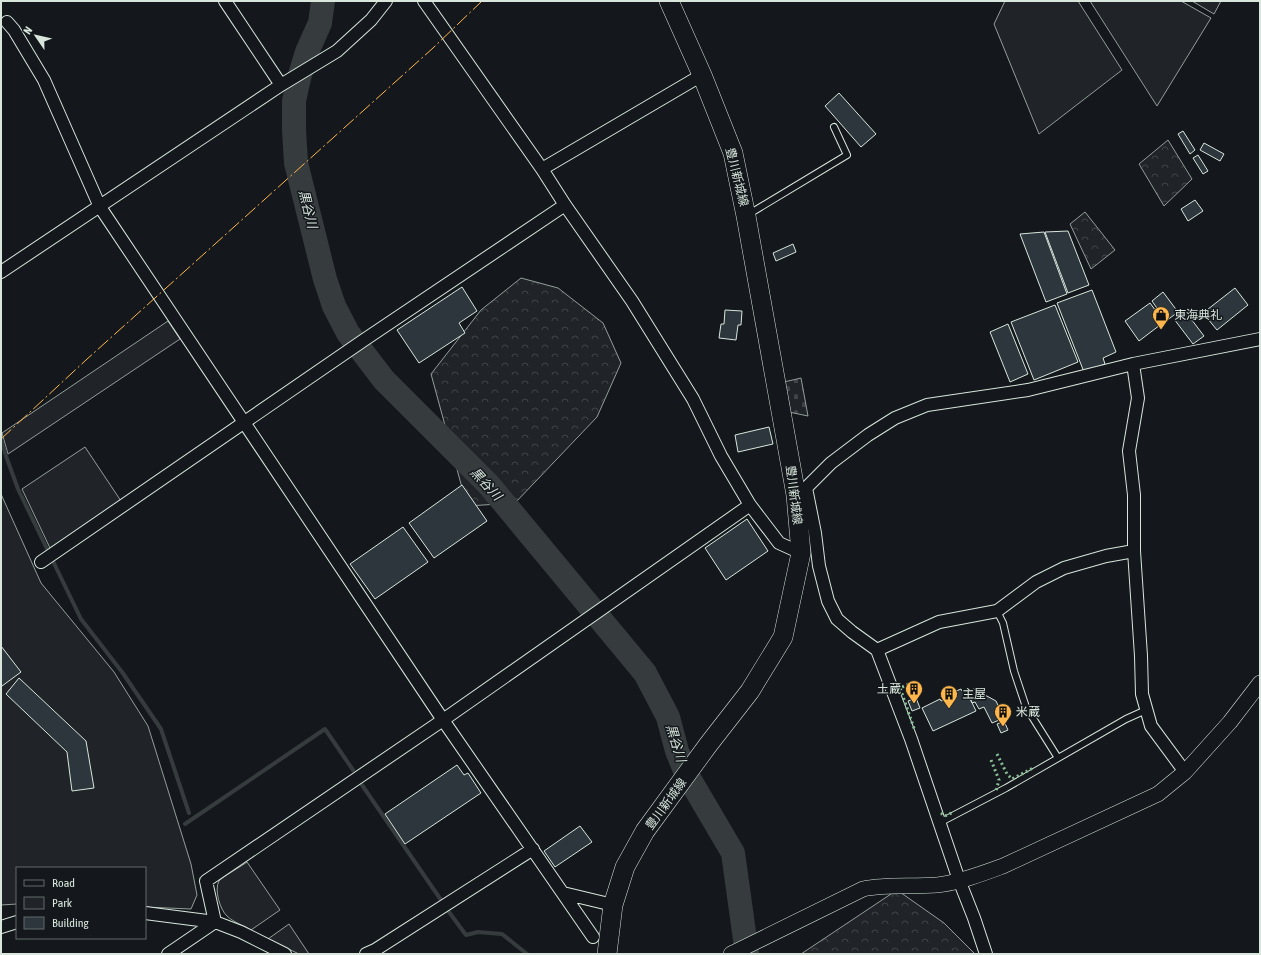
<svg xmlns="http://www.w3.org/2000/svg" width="1261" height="955" viewBox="0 0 1261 955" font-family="'Asap Condensed','Noto Sans JP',sans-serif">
  <defs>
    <pattern id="forest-crowns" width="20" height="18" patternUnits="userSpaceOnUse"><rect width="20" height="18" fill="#202428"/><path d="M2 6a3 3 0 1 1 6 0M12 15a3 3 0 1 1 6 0" fill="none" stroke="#404447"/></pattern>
    <pattern id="cemetery-stones" width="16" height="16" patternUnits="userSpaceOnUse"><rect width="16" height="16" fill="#202428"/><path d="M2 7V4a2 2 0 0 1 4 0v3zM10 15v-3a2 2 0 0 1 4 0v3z" fill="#404447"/></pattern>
  </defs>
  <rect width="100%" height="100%" fill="#14181c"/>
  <path fill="#202428" stroke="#939e99" d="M 1005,1 L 1078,1 L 1122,70 L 1039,134 L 994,24 Z
    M 1090,1 L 1181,1 L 1211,18 L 1157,106 Z
    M 1192,1 L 1221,1 L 1214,14 Z
    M 168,321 L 180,339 L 8,454 L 2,433 Z
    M 85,447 L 121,501 L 50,548 L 22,489 Z
    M 1,494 L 41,583 L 114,672 L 148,726 L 191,864 L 197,895 L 191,909 L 145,907 L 145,868 L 17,868 L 17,904 L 1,905 Z
    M 247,862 L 280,910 L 251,930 C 243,925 233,922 227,916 C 220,910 214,889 219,881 C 222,877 242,866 247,862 Z
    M 289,924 L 309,954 L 299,954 L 268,939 Z"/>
  <path fill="url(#forest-crowns)" stroke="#939e99" d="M 1168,140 L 1192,179 L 1164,206 L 1139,164 Z
    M 1085,212 L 1115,250 L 1091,269 L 1070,224 Z
    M 521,278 L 558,288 L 603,323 L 621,363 L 597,417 L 515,503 L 467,506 L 431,374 L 481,310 Z
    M 897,890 L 944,923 L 975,954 L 801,954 Z"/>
  <path fill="url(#cemetery-stones)" stroke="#939e99" d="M 801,378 L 808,416 L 789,412 L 784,382 Z"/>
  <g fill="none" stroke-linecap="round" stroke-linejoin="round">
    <path stroke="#363b3e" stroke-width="4" d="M 1,439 L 6,456 L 18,489 L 81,619 L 122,672 L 161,729 L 189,813
      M 362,785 L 441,900
      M 185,824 L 325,729 L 353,770
      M 449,912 L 466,935 L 478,932 L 502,934 L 527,954"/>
    <path stroke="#363b3e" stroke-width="24" d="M 323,1 L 320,23 L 307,52 L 299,78 L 294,101 L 294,130 L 296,163 L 325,279 L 334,306 L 348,333 L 384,380 L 489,485 L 645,673 L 668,717 L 677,751 L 686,773 L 733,853 L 747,954"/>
  </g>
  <path fill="#2c363c" stroke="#d8e6dc" d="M 839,93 L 876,134 L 861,147 L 825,106 Z
    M 1183,131 L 1195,150 L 1190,154 L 1178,134 Z
    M 1204,143 L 1224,154 L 1220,161 L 1200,150 Z
    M 1198,155 L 1208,171 L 1203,174 L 1193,158 Z
    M 1195,200 L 1203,211 L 1188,221 L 1181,209 Z
    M 1068,231 L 1089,285 L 1068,293 L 1045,232 Z
    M 1044,232 L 1067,294 L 1046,302 L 1020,234 Z
    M 793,244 L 796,252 L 776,261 L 773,253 Z
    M 462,287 L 477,311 L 459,323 L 465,333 L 419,363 L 397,330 Z
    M 1235,288 L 1248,305 L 1217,330 L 1203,313 Z
    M 1092,290 L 1116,352 L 1103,358 L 1105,364 L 1084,372 L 1057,303 Z
    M 1163,292 L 1178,312 L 1166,321 L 1152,301 Z
    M 1150,303 L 1164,322 L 1139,341 L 1125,321 Z
    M 1055,305 L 1078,362 L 1034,380 L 1011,322 Z
    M 725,310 L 742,311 L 741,325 L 738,325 L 736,340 L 719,338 L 721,324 L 724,324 Z
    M 1185,311 L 1204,336 L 1193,344 L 1174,319 Z
    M 1008,324 L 1028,374 L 1010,382 L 990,332 Z
    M 769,427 L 773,444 L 738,452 L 735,435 Z
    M 462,485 L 487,521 L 434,558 L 409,523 Z
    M 747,519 L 768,551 L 726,580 L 705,548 Z
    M 403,527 L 428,562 L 375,599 L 350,564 Z
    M 1,646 L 21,672 L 2,686 L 1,685 Z
    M 19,678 L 86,741 L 94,788 L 72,791 L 67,752 L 6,694 Z
    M 961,689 L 962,691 L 966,690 L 976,711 L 933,731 L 922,708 L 940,699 L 941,701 L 955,694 L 954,692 Z
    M 974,689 L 996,701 L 1004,718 L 992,723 L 984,707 L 979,709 L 975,702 L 972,703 L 967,692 Z
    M 916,698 L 920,708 L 912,711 L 908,701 Z
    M 1004,721 L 1008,730 L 1001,733 L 997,724 Z
    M 457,765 L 464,775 L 468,773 L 481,793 L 405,844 L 385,814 Z
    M 580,826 L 592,842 L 555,867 L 544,851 Z"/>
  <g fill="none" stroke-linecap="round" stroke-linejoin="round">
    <g stroke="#d8e6dc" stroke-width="8">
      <path id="service" d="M 749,214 L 847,155 L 834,127
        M 997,611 L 1003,623 L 1014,671 L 1026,707 L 1058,758
        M 939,823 L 1006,788 L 1126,719 L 1146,710"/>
    </g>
    <g stroke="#d8e6dc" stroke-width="14">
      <path id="minor" d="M 225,1 L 281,85
        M 424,1 L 542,169 L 565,205 L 632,301 L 693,399 L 721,456 L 750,505 L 779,543 L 801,553
        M 7,22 L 14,30 L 44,80 L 100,207 L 443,720 L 593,937
        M 542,169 L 702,75
        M 1,272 L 281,85 L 337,51 L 371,20 L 386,1
        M 1133,364 L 1138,398 L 1129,451 L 1134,495 L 1134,551 L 1141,656 L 1142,694 L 1151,726 L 1185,772
        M 806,488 L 815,533 L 819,566 L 828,601 L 837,619 L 852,632 L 877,650 L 911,739 L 959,880 L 974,918 L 986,954
        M 800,492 L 806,488 L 831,463 L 868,435 L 895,418 L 927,405 L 1028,390 L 1133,364 L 1260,339
        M 41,562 L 364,340 L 565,205
        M 877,650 L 939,622 L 997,611 L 1036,582 L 1064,568 L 1106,556 L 1134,551
        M 563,893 L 613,905
        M 145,913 L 215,922 L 241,932 L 285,954
        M 215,922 L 206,881 L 443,720 L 750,505
        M 1,927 L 17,922
        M 168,954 L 215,922
        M 366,954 L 375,950 L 533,849"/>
    </g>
    <g stroke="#d8e6dc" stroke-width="16">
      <path id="tertiary" d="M 731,954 L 863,889 C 887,884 912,887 937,885 C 958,883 984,873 1003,866 L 1158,794 L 1185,772 L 1230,722 L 1260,683"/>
    </g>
    <g stroke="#d8e6dc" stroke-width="20">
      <path id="primary" d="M 607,954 L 613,905 L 625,867 L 645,831 L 708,745 L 750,691 L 783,637 L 801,553 L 796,495 L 746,216 L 733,153 L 702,75 L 669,1"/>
    </g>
    <use href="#service" stroke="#14181c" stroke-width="6"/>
    <use href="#minor" stroke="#14181c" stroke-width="12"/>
    <use href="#tertiary" stroke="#14181c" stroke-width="15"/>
    <use href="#primary" stroke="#14181c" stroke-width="19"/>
    <path stroke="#8ac095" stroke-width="3" stroke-dasharray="2 3" stroke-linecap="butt" d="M 913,682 L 900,688 L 915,731
      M 997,754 L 1007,774 L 1012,779 L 1033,768
      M 991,760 L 999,780 L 996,791
      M 941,813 L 945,816 L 954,812"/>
    <path stroke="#ffb74d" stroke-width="1" stroke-dasharray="14 3 2 3" stroke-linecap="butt" d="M 1,439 L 86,360 L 433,48 L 482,1"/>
  </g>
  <defs>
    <g id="shop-pin" transform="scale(0.9)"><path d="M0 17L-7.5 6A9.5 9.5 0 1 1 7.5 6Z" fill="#ffb74d" stroke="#14181c"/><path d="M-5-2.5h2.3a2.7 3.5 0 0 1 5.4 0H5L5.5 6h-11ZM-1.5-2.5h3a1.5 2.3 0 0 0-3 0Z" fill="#111"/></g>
    <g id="building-pin" transform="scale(0.9)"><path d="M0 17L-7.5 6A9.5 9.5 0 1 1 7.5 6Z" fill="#ffb74d" stroke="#14181c"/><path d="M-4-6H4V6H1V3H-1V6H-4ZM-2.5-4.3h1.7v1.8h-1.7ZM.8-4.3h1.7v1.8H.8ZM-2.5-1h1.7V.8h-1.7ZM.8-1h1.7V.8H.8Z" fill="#111"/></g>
  </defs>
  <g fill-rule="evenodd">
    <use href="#shop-pin" x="1161" y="315"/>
    <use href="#building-pin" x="914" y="689"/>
    <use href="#building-pin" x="949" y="694"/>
    <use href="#building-pin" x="1003" y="712"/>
  </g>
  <g text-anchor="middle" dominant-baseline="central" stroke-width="3" stroke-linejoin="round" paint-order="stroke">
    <g font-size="12" fill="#d8e6dc" stroke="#14181c">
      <text transform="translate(737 177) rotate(76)">豊川新城線</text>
      <text transform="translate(794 495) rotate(83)">豊川新城線</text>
      <text transform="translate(666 804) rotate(-54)">豊川新城線</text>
    </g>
    <g font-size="12" fill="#d8e6dc" stroke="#14181c" text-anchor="start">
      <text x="1174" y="315">東海典礼</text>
      <text x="901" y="689" text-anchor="end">土蔵</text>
      <text x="962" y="694">主屋</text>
      <text x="1016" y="712">米蔵</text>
    </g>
    <g font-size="13" font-style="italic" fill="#d8e6dc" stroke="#14181c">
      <text transform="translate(308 209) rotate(76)">黒谷川</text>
      <text transform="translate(486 484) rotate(47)">黒谷川</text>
      <text transform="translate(676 743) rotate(73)">黒谷川</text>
    </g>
  </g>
  <rect width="1261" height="955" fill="none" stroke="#d8e6dc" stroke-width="4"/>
  <rect x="16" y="867" width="130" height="72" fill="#14181c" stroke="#626a69"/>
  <rect x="24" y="880" width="20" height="6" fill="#14181c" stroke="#626a69"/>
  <text x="52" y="887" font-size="12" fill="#d8e6dc">Road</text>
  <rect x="24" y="897" width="20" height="12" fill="#202428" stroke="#626a69"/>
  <text x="52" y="907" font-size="12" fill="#d8e6dc">Park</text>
  <rect x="24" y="917" width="20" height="12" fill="#2c363c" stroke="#626a69"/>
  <text x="52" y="927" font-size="12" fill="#d8e6dc">Building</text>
  <g transform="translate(36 36) rotate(304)" stroke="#14181c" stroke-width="3" paint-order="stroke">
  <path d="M0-3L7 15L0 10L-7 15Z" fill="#d8e6dc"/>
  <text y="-6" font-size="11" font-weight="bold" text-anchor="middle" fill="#d8e6dc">N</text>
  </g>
</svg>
